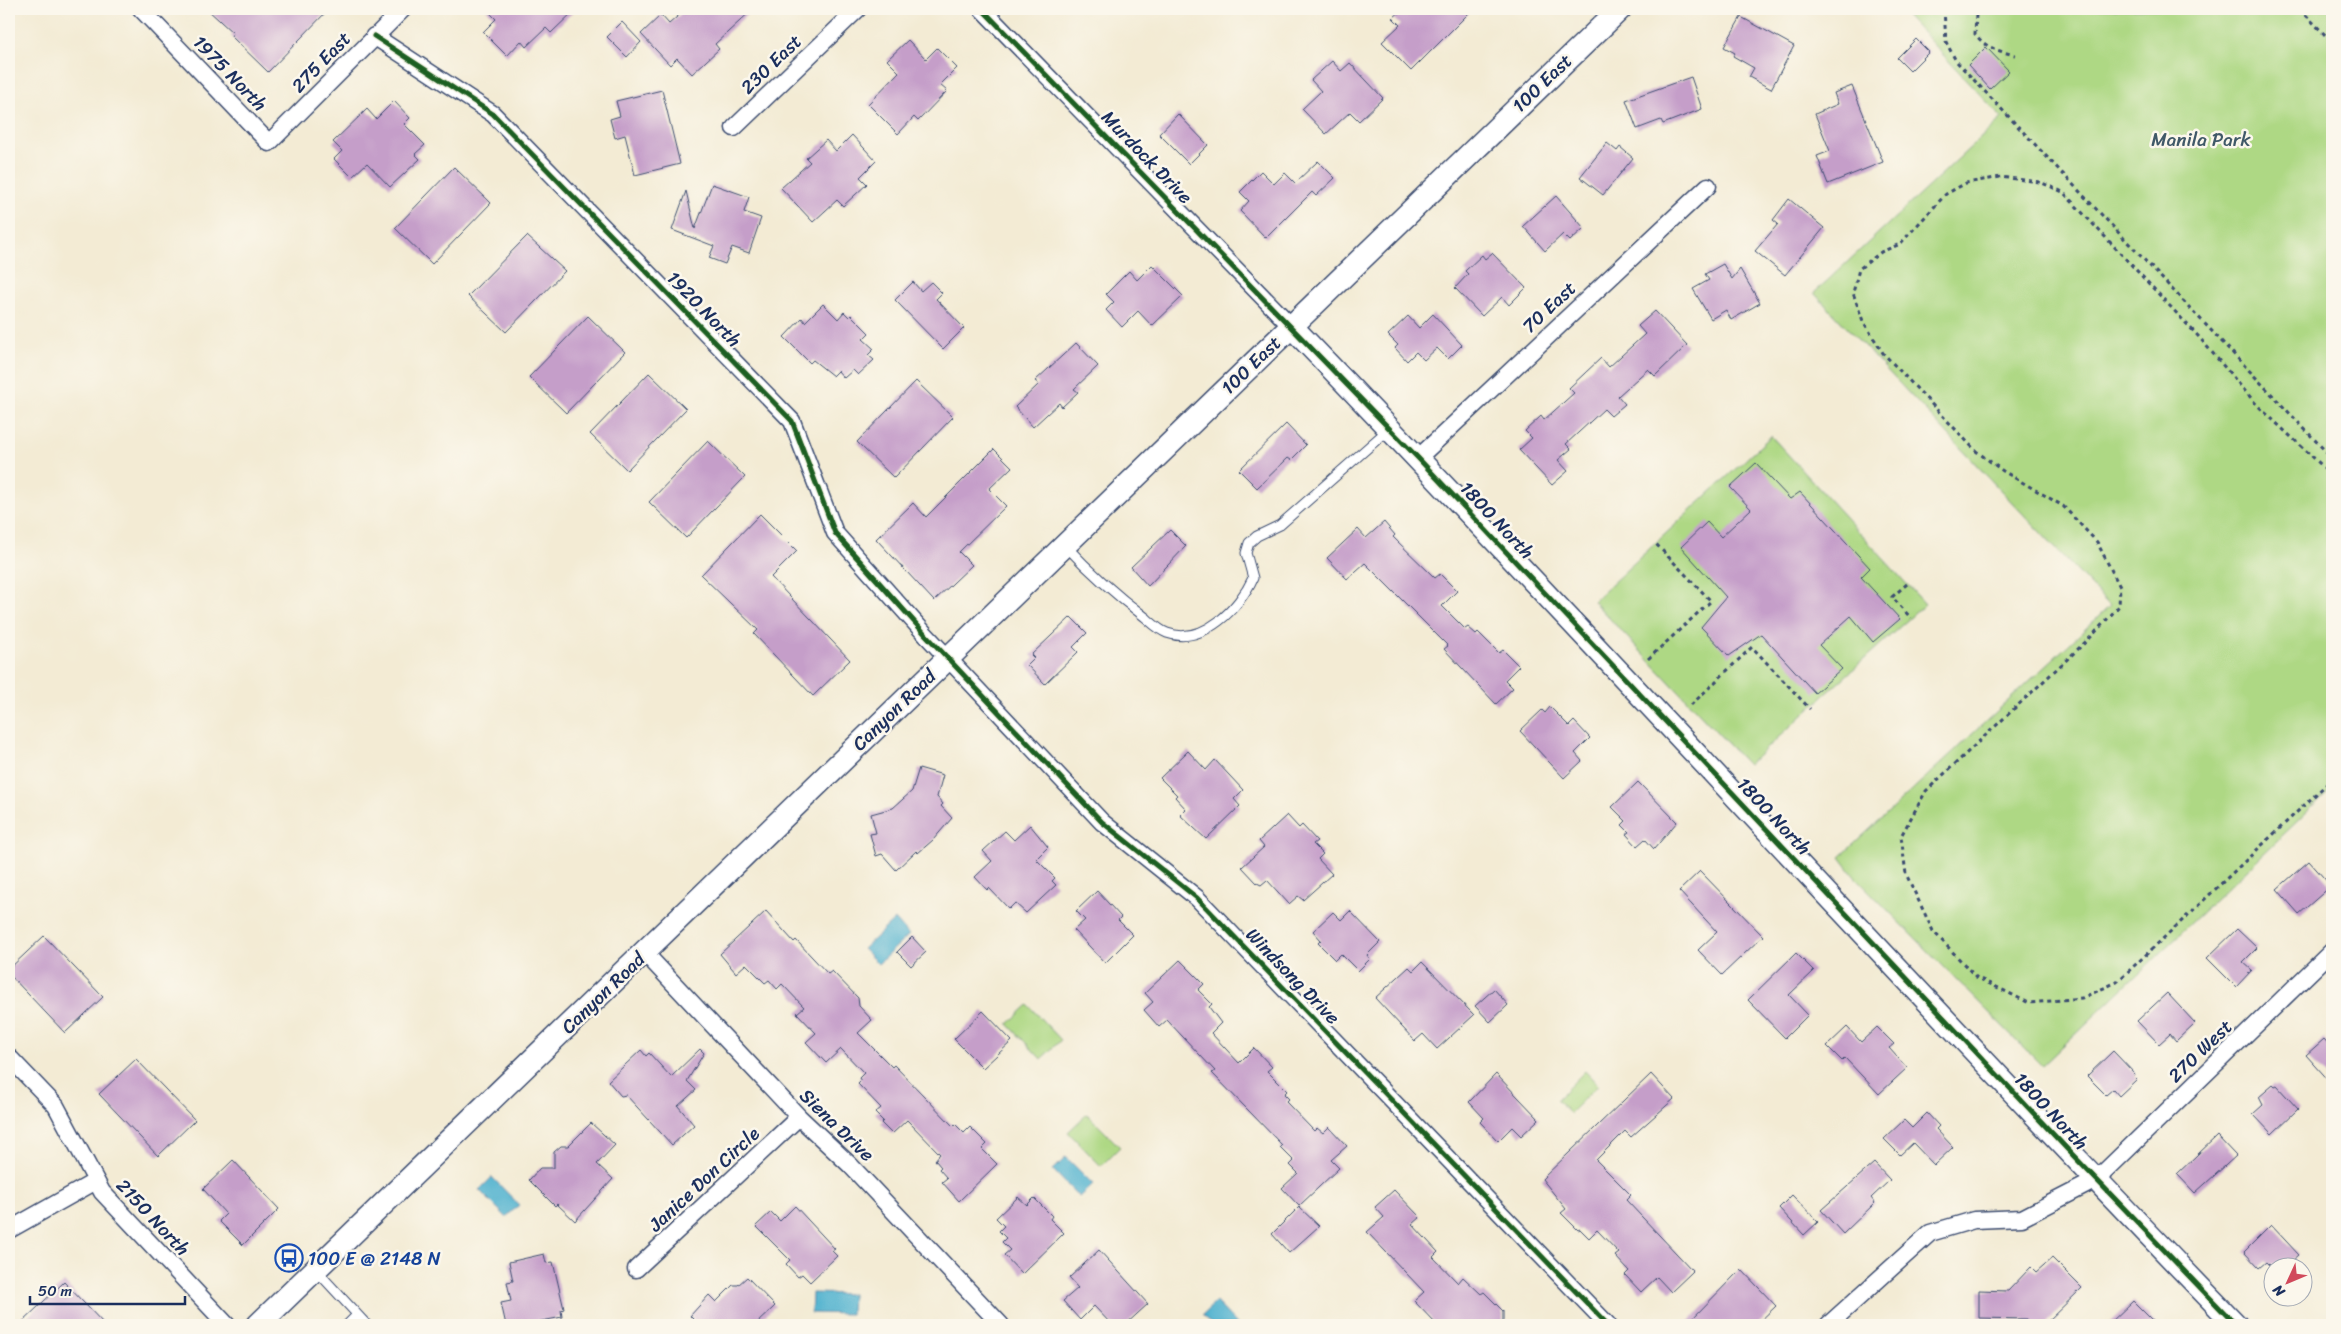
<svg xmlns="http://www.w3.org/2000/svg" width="2341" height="1334" viewBox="0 0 2341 1334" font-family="Sriracha,sans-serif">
  <rect width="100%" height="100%" fill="#fbf7ec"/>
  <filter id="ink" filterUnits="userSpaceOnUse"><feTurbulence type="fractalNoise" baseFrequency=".02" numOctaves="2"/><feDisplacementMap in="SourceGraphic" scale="10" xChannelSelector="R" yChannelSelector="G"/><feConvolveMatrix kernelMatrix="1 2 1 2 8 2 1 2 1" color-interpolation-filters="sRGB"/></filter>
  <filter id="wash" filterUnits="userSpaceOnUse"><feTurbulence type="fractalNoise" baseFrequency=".0096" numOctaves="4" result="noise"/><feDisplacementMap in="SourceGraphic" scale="20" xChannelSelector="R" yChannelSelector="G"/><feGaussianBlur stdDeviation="1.12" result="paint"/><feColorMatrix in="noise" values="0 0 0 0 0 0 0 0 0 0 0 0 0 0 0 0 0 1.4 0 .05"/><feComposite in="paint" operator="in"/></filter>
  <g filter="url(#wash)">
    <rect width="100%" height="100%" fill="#f3ebd4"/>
    <path fill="#aed884" stroke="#648471" d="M 1905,9 L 2332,9 L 2332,788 L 2042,1066 L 1855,877 L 1840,857 L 2110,606 L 1814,293 L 2002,118 L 1902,11 Z
      M 1771,436 L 1925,604 L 1748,765 L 1593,601 Z
      M 1028,1005 L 1061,1040 L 1041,1059 L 1008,1024 Z
      M 1585,1071 L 1598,1085 L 1570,1113 L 1556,1100 Z
      M 1087,1114 L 1120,1147 L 1101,1166 L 1068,1132 Z"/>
    <path fill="#51b2cf" stroke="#367096" d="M 895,919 L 909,935 L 878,964 L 863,949 Z
      M 1066,1157 L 1093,1184 L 1079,1197 L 1053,1170 Z
      M 492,1177 L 519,1205 L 506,1217 L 479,1190 Z
      M 812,1293 L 852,1294 L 851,1314 L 811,1313 Z
      M 1216,1302 L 1238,1325 L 1212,1325 L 1202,1315 Z"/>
    <g id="blocks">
      <path fill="#c59ec9" d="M 207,9 L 329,9 L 268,72 L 231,36 L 233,33 Z
        M 486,9 L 576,9 L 551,33 L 546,28 L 526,47 L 521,41 L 507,56 L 483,32 L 496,19 Z
        M 686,9 L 753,9 L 715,44 L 719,49 L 692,74 L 677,58 L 670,65 L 641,34 L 661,15 L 669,24 Z
        M 1403,9 L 1473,9 L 1411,71 L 1382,42 L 1400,25 L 1393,18 Z
        M 1741,17 L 1794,46 L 1771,89 L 1749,77 L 1754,68 L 1733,56 L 1735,53 L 1724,47 Z
        M 622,22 L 641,42 L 627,57 L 607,37 Z
        M 1916,39 L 1929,52 L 1910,71 L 1897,58 Z
        M 908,40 L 926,59 L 937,48 L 957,68 L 940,85 L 947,91 L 918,121 L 914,117 L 898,134 L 868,104 L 899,72 L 887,60 Z
        M 1986,47 L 2009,71 L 1990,89 L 1968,65 Z
        M 1332,61 L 1341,71 L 1350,63 L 1383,98 L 1359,121 L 1350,112 L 1326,134 L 1302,109 L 1321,91 L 1311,80 Z
        M 1691,77 L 1702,109 L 1663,124 L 1661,120 L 1637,129 L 1626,100 Z
        M 1852,86 L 1883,162 L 1828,184 L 1817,156 L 1830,151 L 1815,114 L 1838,104 L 1834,93 Z
        M 662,90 L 680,164 L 635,175 L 625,135 L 615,138 L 610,119 L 620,116 L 616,101 Z
        M 394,101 L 410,118 L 404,124 L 425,145 L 415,154 L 420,159 L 390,187 L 367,163 L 352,177 L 334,159 L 342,151 L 333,142 L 367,109 L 376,119 Z
        M 1178,114 L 1208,145 L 1189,164 L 1159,134 Z
        M 852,135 L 876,161 L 860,177 L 867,184 L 843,206 L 837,200 L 813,222 L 781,188 L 810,162 L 806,158 L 826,140 L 836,151 Z
        M 1607,143 L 1617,151 L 1620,147 L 1633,158 L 1603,195 L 1580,177 Z
        M 1318,161 L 1335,178 L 1316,196 L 1312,192 L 1266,238 L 1240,211 L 1249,201 L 1240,192 L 1261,171 L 1274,184 L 1285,173 L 1295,183 Z
        M 454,167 L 491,203 L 432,264 L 395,228 Z
        M 712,184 L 749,197 L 744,212 L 761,218 L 749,253 L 732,247 L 725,264 L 709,258 L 714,246 L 672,230 L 686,191 L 695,229 Z
        M 1556,196 L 1584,228 L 1570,241 L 1563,234 L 1545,251 L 1523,226 Z
        M 1789,199 L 1824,228 L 1785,275 L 1755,251 L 1778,224 L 1773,220 Z
        M 527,236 L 565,271 L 506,332 L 468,296 Z
        M 1492,253 L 1526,288 L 1509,305 L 1502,297 L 1482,316 L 1455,288 L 1468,274 L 1465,271 L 1482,255 L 1485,259 Z
        M 1723,264 L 1732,279 L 1740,269 L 1760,303 L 1731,320 L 1726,310 L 1711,319 L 1693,289 L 1709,280 L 1705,274 Z
        M 1152,265 L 1183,296 L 1152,326 L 1138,311 L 1122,327 L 1106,310 L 1114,302 L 1106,294 L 1129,271 L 1137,280 Z
        M 913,282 L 921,291 L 931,282 L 942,293 L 936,299 L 964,328 L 943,349 L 895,300 Z
        M 823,304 L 838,319 L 844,312 L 849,317 L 851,315 L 869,333 L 863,339 L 874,349 L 868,355 L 874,360 L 858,375 L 853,370 L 844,378 L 838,371 L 833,376 L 813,360 L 810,363 L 784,337 L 802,318 L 805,322 Z
        M 1655,311 L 1687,345 L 1655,376 L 1648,369 L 1618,396 L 1625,404 L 1611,416 L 1604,409 L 1566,444 L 1571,449 L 1558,460 L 1568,471 L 1552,485 L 1519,450 L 1532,438 L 1525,431 L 1541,416 L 1544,420 L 1574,393 L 1569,388 L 1601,358 L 1609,367 L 1645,334 L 1638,326 Z
        M 1433,314 L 1462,345 L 1448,359 L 1437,348 L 1424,360 L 1416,352 L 1407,361 L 1395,348 L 1398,345 L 1388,335 L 1408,316 L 1419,328 Z
        M 588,316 L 625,352 L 566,413 L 529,377 Z
        M 1076,343 L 1098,366 L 1074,389 L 1078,392 L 1062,407 L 1059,403 L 1033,427 L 1015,407 L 1039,384 L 1035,381 Z
        M 649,373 L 686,409 L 627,470 L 590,434 Z
        M 916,381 L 953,417 L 894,478 L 857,442 Z
        M 1286,424 L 1306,445 L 1291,460 L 1288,458 L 1257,488 L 1239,470 Z
        M 708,441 L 745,477 L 686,538 L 649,502 Z
        M 994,449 L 1012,467 L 989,489 L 1006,506 L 959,552 L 972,565 L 934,601 L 876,539 L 913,503 L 926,517 Z
        M 1756,463 L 1790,499 L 1800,492 L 1870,568 L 1861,577 L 1900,619 L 1873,642 L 1851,616 L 1819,645 L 1842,669 L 1815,693 L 1761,634 L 1729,656 L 1701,627 L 1726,597 L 1681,547 L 1707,522 L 1721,537 L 1751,509 L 1730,487 Z
        M 760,514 L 797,551 L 771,577 L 850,660 L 813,696 L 754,634 L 758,630 L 701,575 Z
        M 1384,522 L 1395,535 L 1393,537 L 1435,578 L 1440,574 L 1457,591 L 1442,606 L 1465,629 L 1468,627 L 1476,634 L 1478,632 L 1499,653 L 1503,650 L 1519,666 L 1505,680 L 1513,688 L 1496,704 L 1444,649 L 1448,646 L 1365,563 L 1347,579 L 1327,558 L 1358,529 L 1366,538 Z
        M 1170,530 L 1186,546 L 1148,586 L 1131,567 Z
        M 1071,617 L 1087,633 L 1073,647 L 1078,652 L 1045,684 L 1027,665 L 1034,658 L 1031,655 Z
        M 1550,707 L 1569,726 L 1574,721 L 1590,738 L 1575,753 L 1582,761 L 1564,778 L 1520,731 L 1542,710 L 1545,713 Z
        M 1188,751 L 1206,770 L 1215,760 L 1243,790 L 1234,799 L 1240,806 L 1206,839 L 1180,815 L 1186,809 L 1175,797 L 1177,795 L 1160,778 Z
        M 919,768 L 943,775 L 937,797 L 943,804 L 941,806 L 952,818 L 933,840 L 918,853 L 916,851 L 896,870 L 882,854 L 876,856 L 870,834 L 876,833 L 871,814 L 893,808 L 912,791 Z
        M 1638,782 L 1677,822 L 1654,849 L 1645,839 L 1637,846 L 1626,834 L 1629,832 L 1622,825 L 1626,821 L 1612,807 Z
        M 1287,815 L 1299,828 L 1302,825 L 1317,841 L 1313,844 L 1323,854 L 1318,859 L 1332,874 L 1303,900 L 1298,896 L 1289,904 L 1267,880 L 1261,885 L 1257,883 L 1242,867 L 1264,847 L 1259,841 Z
        M 1030,825 L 1048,847 L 1036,859 L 1055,878 L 1052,881 L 1056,885 L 1026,913 L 1015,903 L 1009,909 L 989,888 L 987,890 L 975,877 L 992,861 L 983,851 L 1005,831 L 1014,840 Z
        M 2309,861 L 2331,886 L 2299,914 L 2277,889 Z
        M 1700,871 L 1763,936 L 1722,975 L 1698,950 L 1717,932 L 1679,891 Z
        M 1097,891 L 1121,917 L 1118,920 L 1133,935 L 1105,963 L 1074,930 L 1085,920 L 1076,911 Z
        M 766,911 L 794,942 L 796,940 L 828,974 L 832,971 L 858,998 L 859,1006 L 872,1020 L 858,1033 L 892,1067 L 894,1065 L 953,1126 L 955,1124 L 964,1133 L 970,1127 L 987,1144 L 982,1149 L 997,1164 L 959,1201 L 942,1182 L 947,1178 L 939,1169 L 941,1167 L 935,1160 L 940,1154 L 907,1120 L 892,1134 L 881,1123 L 883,1121 L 875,1113 L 881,1108 L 858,1084 L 861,1081 L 859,1078 L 864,1073 L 841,1049 L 826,1063 L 806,1042 L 816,1033 L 797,1013 L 804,1007 L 782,984 L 777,989 L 769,980 L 765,983 L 746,964 L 736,973 L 720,954 Z
        M 1350,911 L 1380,942 L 1367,955 L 1370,959 L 1358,971 L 1341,954 L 1335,960 L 1318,943 L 1321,940 L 1313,931 L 1333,912 L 1341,920 Z
        M 2237,929 L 2257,948 L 2243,962 L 2252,970 L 2236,987 L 2207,958 Z
        M 44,936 L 103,997 L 65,1033 L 9,974 L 9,969 Z
        M 912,937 L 926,952 L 911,966 L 897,952 Z
        M 1796,953 L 1814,971 L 1789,995 L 1808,1015 L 1785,1038 L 1748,1000 Z
        M 1180,960 L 1204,984 L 1198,990 L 1212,1004 L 1209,1007 L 1221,1023 L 1211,1033 L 1239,1063 L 1254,1048 L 1272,1067 L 1267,1071 L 1287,1091 L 1284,1094 L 1289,1099 L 1286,1102 L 1314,1131 L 1317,1128 L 1323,1133 L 1329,1127 L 1347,1146 L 1331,1160 L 1339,1168 L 1299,1206 L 1282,1188 L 1298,1173 L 1290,1165 L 1294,1161 L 1280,1147 L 1282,1145 L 1212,1073 L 1215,1071 L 1167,1020 L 1159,1027 L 1144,1010 L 1153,1002 L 1145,993 Z
        M 1422,962 L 1474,1015 L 1437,1049 L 1423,1034 L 1415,1041 L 1375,998 L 1409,967 L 1413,971 Z
        M 1494,989 L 1508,1005 L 1490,1022 L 1475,1006 Z
        M 2167,993 L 2195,1023 L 2176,1041 L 2170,1034 L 2159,1044 L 2137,1021 Z
        M 983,1011 L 1012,1041 L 983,1068 L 954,1039 Z
        M 1847,1027 L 1861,1042 L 1877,1027 L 1894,1044 L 1889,1048 L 1907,1068 L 1879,1094 L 1845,1058 L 1842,1061 L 1827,1046 Z
        M 2324,1039 L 2332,1048 L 2332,1084 L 2306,1055 Z
        M 700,1049 L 704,1053 L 687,1081 L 696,1090 L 678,1106 L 694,1125 L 672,1145 L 626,1095 L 621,1096 L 608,1081 L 641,1050 L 646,1056 L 649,1053 L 671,1077 Z
        M 2113,1051 L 2135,1074 L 2134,1076 L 2137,1079 L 2119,1096 L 2113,1089 L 2106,1095 L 2087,1076 Z
        M 136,1059 L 195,1120 L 158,1156 L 99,1094 Z
        M 1496,1074 L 1539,1119 L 1521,1136 L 1512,1127 L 1498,1141 L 1480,1122 L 1484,1118 L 1469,1102 Z
        M 1651,1074 L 1674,1099 L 1631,1137 L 1625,1131 L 1596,1160 L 1631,1195 L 1626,1200 L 1693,1271 L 1671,1292 L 1657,1277 L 1641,1292 L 1625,1275 L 1629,1271 L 1615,1256 L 1619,1253 L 1597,1230 L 1589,1238 L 1580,1229 L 1578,1230 L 1561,1213 L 1566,1209 L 1542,1179 Z
        M 2273,1085 L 2275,1087 L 2277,1086 L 2298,1109 L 2272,1134 L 2253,1114 L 2263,1105 L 2259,1097 Z
        M 1927,1113 L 1939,1126 L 1936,1129 L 1953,1147 L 1934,1165 L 1913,1143 L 1900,1155 L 1884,1139 L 1904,1120 L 1912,1128 Z
        M 591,1123 L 615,1145 L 597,1164 L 613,1179 L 575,1221 L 557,1204 L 555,1206 L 529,1180 L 540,1168 L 554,1168 L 554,1152 L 561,1146 L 568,1146 Z
        M 2217,1136 L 2236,1156 L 2195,1193 L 2177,1174 Z
        M 233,1160 L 279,1209 L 243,1245 L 219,1221 L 226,1214 L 203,1189 Z
        M 1874,1163 L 1890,1180 L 1871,1198 L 1875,1203 L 1843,1234 L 1821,1210 Z
        M 1394,1190 L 1420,1217 L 1412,1224 L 1438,1252 L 1433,1257 L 1458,1283 L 1463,1277 L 1481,1294 L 1484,1292 L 1503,1311 L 1503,1325 L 1437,1325 L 1414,1301 L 1424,1292 L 1367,1232 L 1384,1217 L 1375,1207 Z
        M 1792,1195 L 1818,1222 L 1804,1235 L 1779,1208 Z
        M 1018,1197 L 1027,1205 L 1034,1198 L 1052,1216 L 1050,1219 L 1064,1233 L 1022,1274 L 1004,1255 L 1010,1250 L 1002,1242 L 1006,1238 L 999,1231 L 1004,1226 L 996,1218 Z
        M 795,1206 L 835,1249 L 832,1251 L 837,1256 L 810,1282 L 802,1274 L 798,1277 L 786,1264 L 790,1260 L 756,1226 L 771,1212 L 780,1221 Z
        M 1299,1207 L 1319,1226 L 1289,1253 L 1272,1234 Z
        M 2271,1225 L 2299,1255 L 2286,1266 L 2270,1266 L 2266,1262 L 2259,1268 L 2244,1252 Z
        M 1099,1250 L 1148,1304 L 1125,1325 L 1112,1325 L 1094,1306 L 1080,1320 L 1063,1301 L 1078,1288 L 1069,1278 Z
        M 544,1254 L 546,1263 L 553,1262 L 564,1309 L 561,1310 L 562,1317 L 522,1325 L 506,1325 L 501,1303 L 511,1301 L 507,1282 L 513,1281 L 509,1262 Z
        M 2052,1258 L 2082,1288 L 2044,1325 L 2032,1325 L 2026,1319 L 1979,1318 L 1979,1290 L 2008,1291 L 2031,1267 L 2036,1272 Z
        M 1741,1269 L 1776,1306 L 1756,1325 L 1686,1325 Z
        M 747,1277 L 775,1306 L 755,1325 L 699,1325 L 690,1316 L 709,1295 L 716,1302 L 733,1285 L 738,1285 Z
        M 64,1282 L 105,1325 L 19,1325 Z
        M 2133,1301 L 2157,1325 L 2108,1325 Z"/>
    </g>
  </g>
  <g filter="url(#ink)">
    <use href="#blocks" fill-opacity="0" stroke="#3b4b70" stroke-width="1"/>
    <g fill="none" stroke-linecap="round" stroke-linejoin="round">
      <g stroke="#3b4b70" stroke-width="11">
        <path id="lane" d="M 1065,545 C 1090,572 1116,595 1145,617 C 1151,622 1159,630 1167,633 C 1203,646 1240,607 1253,578 L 1246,553 L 1249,543 L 1257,536 L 1280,525 L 1389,429
          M 316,1270 L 367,1325
          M 347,1325 L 357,1315"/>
      </g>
      <g stroke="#3b4b70" stroke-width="19">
        <path id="street" d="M 141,9 L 269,143 L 403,9
          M 982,9 L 1291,326
          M 374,36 L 493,114 L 792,421 L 835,533 L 926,635 L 1102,822 L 1197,898 L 1608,1325
          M 734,128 L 858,9
          M 1418,458 L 1708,186
          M 645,953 L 799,1117 L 850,1165 L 1001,1325
          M 9,1057 L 56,1106 L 102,1192 L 227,1325
          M 9,1230 L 96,1181
          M 636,1269 L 799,1117
          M 1828,1325 L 1930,1233 L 1974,1220 L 2022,1218 L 2096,1180 L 2332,951"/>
      </g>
      <g stroke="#3b4b70" stroke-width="25">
        <path id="secondary" d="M 1291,326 C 1609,656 1917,996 2236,1325
          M 258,1325 L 1620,9"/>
      </g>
      <path stroke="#3b4b70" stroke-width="3" stroke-dasharray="4 4" stroke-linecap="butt" d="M 1944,9 L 1946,42 L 1956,61 L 2332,458
        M 1971,9 L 1976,14 L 1975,34 C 1986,48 1998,51 2015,55
        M 2300,9 L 2332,42
        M 2332,475 L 2257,405 L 2198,336 L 2063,192 L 2040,182 L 2001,177 L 1966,183 L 1946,194 L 1900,244 L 1881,252 L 1859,269 L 1853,293 L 1863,321 L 1883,353 L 1976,451 L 2003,471 L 2063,506 L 2097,542 L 2120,587 L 2119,606 L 2092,636 L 1926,791 L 1901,836 L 1906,874 L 1933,931 L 1976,977 L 2029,1003 L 2082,998 L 2117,982 L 2332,779
        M 1907,584 L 1892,597 L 1911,618
        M 1648,659 L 1711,601 L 1655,543
        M 1691,705 L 1752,647 L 1810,709"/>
      <use href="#lane" stroke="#fff" stroke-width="9"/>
      <use href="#street" stroke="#fff" stroke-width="16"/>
      <use href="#secondary" stroke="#fff" stroke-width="22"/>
      <g stroke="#fbf7ec" stroke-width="8">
        <path id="cycleway" d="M 982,9 L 1418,458 L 2068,1150 L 2236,1325
          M 374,36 L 493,114 L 792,421 L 835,533 L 926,635 L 1102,822 L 1197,898 L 1608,1325"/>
      </g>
      <use href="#cycleway" stroke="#1b5e20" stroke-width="5"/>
    </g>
  </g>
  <defs>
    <g id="bus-ring" transform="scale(1.4375)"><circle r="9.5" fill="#fbf7ec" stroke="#1a4fb4" stroke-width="1.5"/><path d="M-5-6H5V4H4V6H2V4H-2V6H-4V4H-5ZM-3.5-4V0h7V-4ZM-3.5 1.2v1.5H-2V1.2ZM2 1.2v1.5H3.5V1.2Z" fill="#1a4fb4"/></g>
  </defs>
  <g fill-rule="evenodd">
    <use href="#bus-ring" x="289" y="1258"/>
  </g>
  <g text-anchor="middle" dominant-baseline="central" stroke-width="5" stroke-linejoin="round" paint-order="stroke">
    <g font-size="19" fill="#1b2f5e" stroke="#fbf7ec">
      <text transform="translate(321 62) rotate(-46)">275 East</text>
      <text transform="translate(771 64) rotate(-44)">230 East</text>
      <text transform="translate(230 73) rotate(46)">1975 North</text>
      <text transform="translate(1542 83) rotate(-44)">100 East</text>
      <text transform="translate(1147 157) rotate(46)">Murdock Drive</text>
      <text transform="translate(1549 307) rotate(-43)">70 East</text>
      <text transform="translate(704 309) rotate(46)">1920 North</text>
      <text transform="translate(1251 365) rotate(-44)">100 East</text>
      <text transform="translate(1497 520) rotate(47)">1800 North</text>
      <text transform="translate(894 710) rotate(-44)">Canyon Road</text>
      <text transform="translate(1774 816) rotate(47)">1800 North</text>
      <text transform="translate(1293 976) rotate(46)">Windsong Drive</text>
      <text transform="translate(603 993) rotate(-44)">Canyon Road</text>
      <text transform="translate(2200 1051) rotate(-44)">270 West</text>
      <text transform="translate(2051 1111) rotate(47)">1800 North</text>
      <text transform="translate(837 1125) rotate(44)">Siena Drive</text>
      <text transform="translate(704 1179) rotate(-43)">Janice Don Circle</text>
      <text transform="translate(153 1217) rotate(47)">2150 North</text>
    </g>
    <g font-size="19" fill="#405968" stroke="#fbf7ec">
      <text x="2201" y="139">Manila Park</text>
    </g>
    <g font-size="19" fill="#164399" stroke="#fbf7ec" text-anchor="start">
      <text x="308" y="1258">100 E @ 2148 N</text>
    </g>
  </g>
  <rect width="2341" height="1334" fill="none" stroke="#fbf7ec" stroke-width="30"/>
  <g transform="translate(2288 1282) rotate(226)"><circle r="24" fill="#fbf7ec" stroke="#a1a7b3"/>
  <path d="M0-4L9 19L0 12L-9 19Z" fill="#d1495b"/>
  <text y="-8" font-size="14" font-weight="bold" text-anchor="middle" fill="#1b2f5e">N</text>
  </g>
  <path d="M30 1296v8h155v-8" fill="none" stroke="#1b2f5e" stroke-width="2.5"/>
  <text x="38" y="1296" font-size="15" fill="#1b2f5e" stroke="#fbf7ec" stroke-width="4" paint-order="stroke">50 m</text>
</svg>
